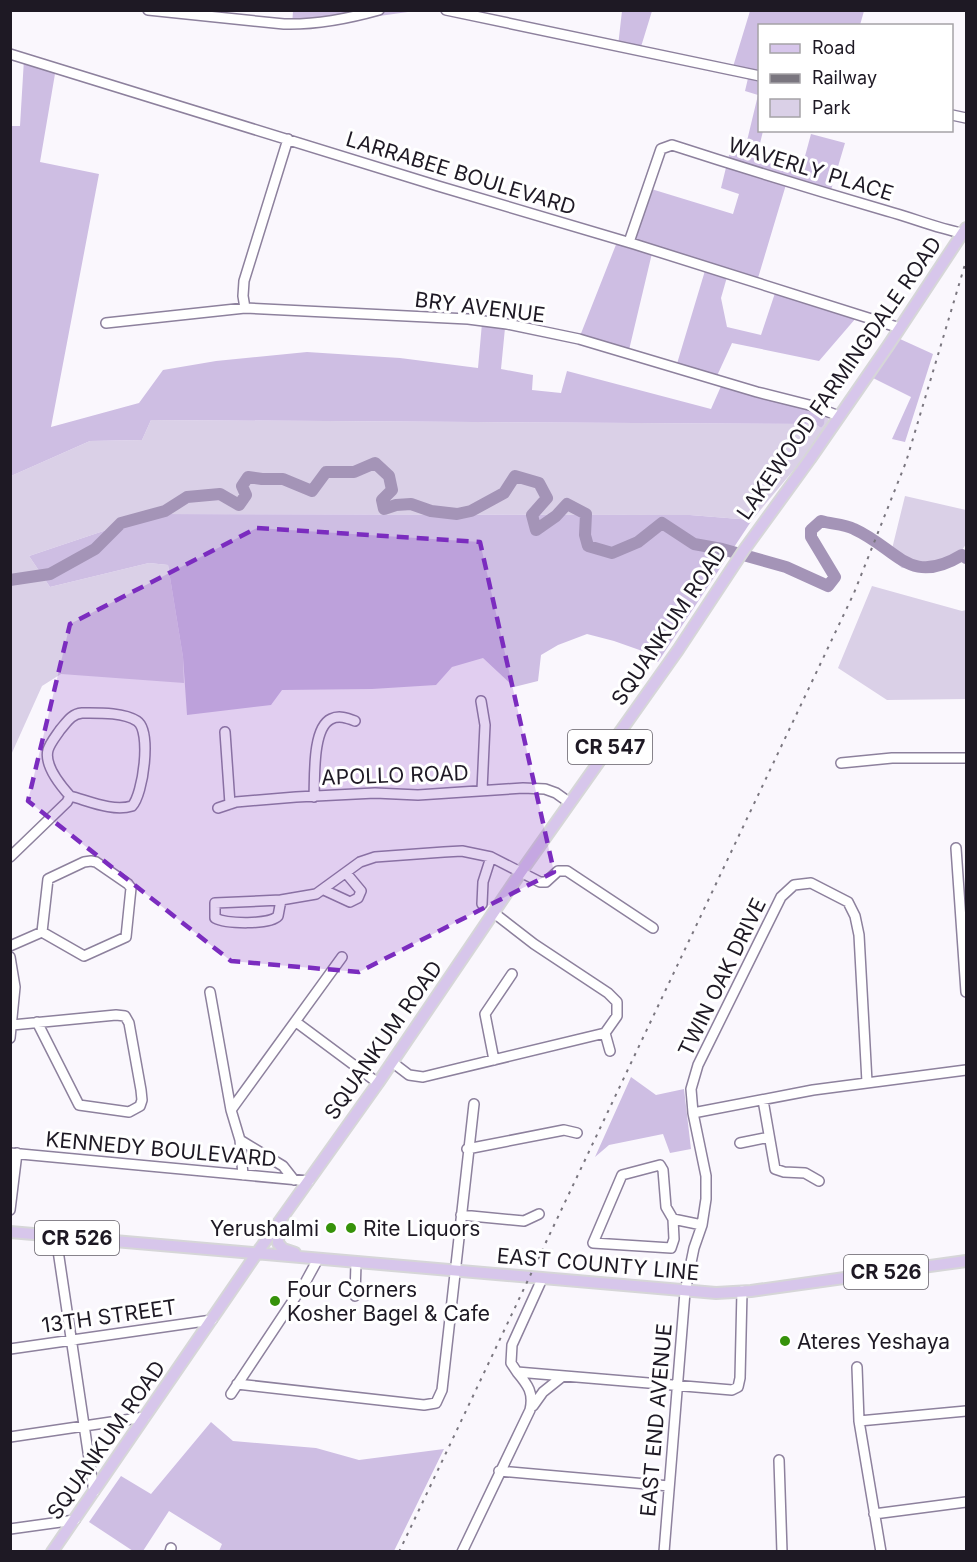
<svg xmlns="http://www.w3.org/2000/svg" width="977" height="1562" viewBox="0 0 977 1562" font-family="Inter,sans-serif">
  <rect width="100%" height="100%" fill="#faf7fd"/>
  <path fill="#dad0e7" d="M 825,414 L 828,416 L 829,422 L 803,459 L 752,520 L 690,515 L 154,514 L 29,556 L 50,587 L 149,563 L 168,565 L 183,657 L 184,683 L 61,674 L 42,686 L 11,755 L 11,476 L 90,441 L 142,440 L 151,420 L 815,424 L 821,428 Z
    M 905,496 L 966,510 L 966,544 L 955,561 L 902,568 L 890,557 Z
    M 872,586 L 962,611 L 966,610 L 966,699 L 887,700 L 838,668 Z"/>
  <path fill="#cebee3" d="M 293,11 L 415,11 L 322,24 L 292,26 Z
    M 622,11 L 652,11 L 640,50 L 618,46 Z
    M 750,11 L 864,11 L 860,25 L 760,26 L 760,130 L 763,131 L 756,160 L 801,171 L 811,134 L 845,143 L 831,190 L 788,178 L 758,278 L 729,270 L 721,298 L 727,327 L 761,335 L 777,287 L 862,311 L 819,361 L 732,343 L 716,378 L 676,367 L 707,264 L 653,249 L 629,350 L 580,336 L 619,237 L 631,240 L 648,188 L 733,214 L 739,194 L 721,188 L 732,143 L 746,145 L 758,95 L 745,91 L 749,74 L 732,70 Z
    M 24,59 L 56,68 L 40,162 L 99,174 L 51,427 L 139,403 L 163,370 L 216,361 L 307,352 L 400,358 L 478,368 L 482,323 L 505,328 L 501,369 L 533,375 L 532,390 L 561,393 L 567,371 L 711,409 L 722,384 L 812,408 L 825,414 L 824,424 L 821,428 L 815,424 L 151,420 L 142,440 L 90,441 L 11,476 L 10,126 L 20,126 Z
    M 900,339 L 933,354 L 905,442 L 892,439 L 911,397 L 873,378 Z
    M 154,514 L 690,515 L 752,520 L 658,662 L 648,653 L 614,641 L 587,634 L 558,645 L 541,655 L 538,681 L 514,687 L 483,658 L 452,667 L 436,685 L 372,689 L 282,690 L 271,705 L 187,715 L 183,657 L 168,565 L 149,563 L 50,587 L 29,556 Z
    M 631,1077 L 656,1095 L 684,1089 L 691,1149 L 670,1153 L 663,1134 L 609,1145 L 595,1157 Z
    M 211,1422 L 233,1441 L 316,1448 L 359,1460 L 444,1449 L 394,1551 L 219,1551 L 222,1544 L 169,1511 L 143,1551 L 133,1551 L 89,1522 L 121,1476 L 151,1494 Z"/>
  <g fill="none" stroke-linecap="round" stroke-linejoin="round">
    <path stroke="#a494b7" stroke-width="12" d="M 10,580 L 50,574 L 95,549 L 121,523 L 165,511 L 187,497 L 220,494 L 239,505 L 246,495 L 242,486 L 248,477 L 262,479 L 283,479 L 312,491 L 326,472 L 354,472 L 375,463 L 389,476 L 392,490 L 382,500 L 384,509 L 396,505 L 411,504 L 431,511 L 457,514 L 471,511 L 504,493 L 515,476 L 539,483 L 547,498 L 532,515 L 536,530 L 556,516 L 567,504 L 586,514 L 585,535 L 588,546 L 612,553 L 638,542 L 662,523 L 694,544 L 722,549 L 786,567 L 828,586 L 835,577 L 811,537 L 811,530 L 821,521 C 831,524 844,524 854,529 C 898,549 909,587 962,555 L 966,558"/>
    <g stroke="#8d819d" stroke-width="12">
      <path id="minor" d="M 148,10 L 284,24 C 317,25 347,19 379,10
        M 446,10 L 760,76
        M 10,54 L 438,186 L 634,244 L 900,328
        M 952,115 L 966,118
        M 629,242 L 661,149 L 672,145 C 743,168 815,190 887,211 C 913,218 936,228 962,233
        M 245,308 L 243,296 L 244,281 L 288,139
        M 106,323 L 245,308 L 468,319 L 507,324 L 579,339 L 757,392 L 813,406 L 839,416
        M 481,701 L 485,725 L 482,790
        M 82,713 C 98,713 123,712 137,721 C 152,731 143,795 132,806 C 113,812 89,801 70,796 C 61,786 44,765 48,750 C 50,743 56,736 60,730 C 67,722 71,714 82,713 Z
        M 225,732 L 230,804
        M 841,763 L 892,758 L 966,758
        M 314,797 C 315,778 312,728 331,719 C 339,715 347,718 355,721
        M 218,808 L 236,802 L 296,797 L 375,793 L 418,795 L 523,788 L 545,789 L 556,793 L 570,803
        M 956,848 L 966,992
        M 10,857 L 67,802 L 70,796
        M 91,861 L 96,862 L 128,884 L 131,888 L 126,937 L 84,956 L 42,932 L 48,879 L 84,862 Z
        M 324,890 L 350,902 L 358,898 L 361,891 L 346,873
        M 281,900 L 316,894 L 360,862 L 375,857 L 444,852 L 462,851 L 491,857 L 540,882 L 546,882 L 558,871 L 567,871 L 653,928
        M 281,900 L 278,916 C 270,925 226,924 215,918 L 215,903 Z
        M 482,904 L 483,882 L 491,857
        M 494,913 L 534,944 L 608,993 L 617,1002 L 617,1016 L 605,1033 L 610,1051
        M 10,946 L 42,932
        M 10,957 L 15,987 L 10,1038
        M 210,992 L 231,1110 L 240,1140 L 243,1175
        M 296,1022 L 378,1083
        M 12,1025 L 116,1015 L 125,1016 L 129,1023 L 141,1090 L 142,1100 L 140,1106 L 129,1112 L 79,1105 L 37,1022
        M 494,1060 L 485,1014 L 512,974
        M 392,1062 L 409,1075 L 423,1077 L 605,1033
        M 763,1100 L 775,1169 L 784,1172 L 805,1173 L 819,1181
        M 231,1110 L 342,957
        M 693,1113 L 813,1090 L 966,1070
        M 240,1140 L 283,1166 L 294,1180
        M 740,1143 L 769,1137
        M 467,1149 L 564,1130 L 577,1133
        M 10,1153 L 309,1181
        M 10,1210 L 17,1153
        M 461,1215 L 524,1221 L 539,1214
        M 673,1219 L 674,1239 L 671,1248 L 593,1243 L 622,1175 L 660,1165 L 663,1170 L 666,1207 L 673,1219 L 702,1225
        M 56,1237 L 94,1492
        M 542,1279 L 512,1345 L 511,1363 L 517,1372 L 732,1390 L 738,1387 L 740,1378 L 742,1291
        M 355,1296 L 356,1263
        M 10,1349 L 212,1320
        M 857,1367 L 859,1421 L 881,1552
        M 237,1384 L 424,1405 L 436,1403 L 442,1390 L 474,1104
        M 231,1394 L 306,1281 L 318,1259
        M 533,1406 L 543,1392 L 563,1376
        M 859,1421 L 966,1411
        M 10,1437 L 145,1417
        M 779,1460 L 782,1552
        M 499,1471 L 669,1486
        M 874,1514 L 966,1502
        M 10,1529 L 75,1520
        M 170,1552 L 171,1548
        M 462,1552 L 530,1410 C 534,1393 528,1385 517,1372
        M 664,1552 L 685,1292 L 694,1248 L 702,1225 L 706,1199 L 706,1176 L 693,1113 L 691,1089 L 698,1065 L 781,897 L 794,885 L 811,883 L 848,902 L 855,916 L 859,935 L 867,1082"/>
    </g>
    <g stroke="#d6d6d8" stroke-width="14">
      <path id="major" d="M 279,1222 L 278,1243 L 283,1249 L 295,1253
        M 10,1232 L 716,1293 L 751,1291 L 966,1261
        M 52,1552 L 257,1253 L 378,1083 L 521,872 L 678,650 L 744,550 L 810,459 L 888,346 L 966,228"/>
    </g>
    <use href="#minor" stroke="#fff" stroke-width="9"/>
    <use href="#major" stroke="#d7c6eb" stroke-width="10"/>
    <path stroke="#7a767f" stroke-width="2" stroke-dasharray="3 6" stroke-linecap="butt" d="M 399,1552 L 854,593 L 906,462 L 966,261"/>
  </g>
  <path fill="#7b2cbf" fill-opacity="0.2" stroke="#7b2cbf" stroke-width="4.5" stroke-dasharray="12 8" stroke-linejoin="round" d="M 257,528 L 480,542 L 554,872 L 359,972 L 231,961 L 28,801 L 70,624 Z"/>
  <g fill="#36920a" stroke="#fff" stroke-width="2">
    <circle cx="331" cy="1228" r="6"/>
    <circle cx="351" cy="1228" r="6"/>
    <circle cx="275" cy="1301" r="6"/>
    <circle cx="785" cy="1341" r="6"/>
  </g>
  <g text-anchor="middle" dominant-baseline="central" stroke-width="6" stroke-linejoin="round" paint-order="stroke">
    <g fill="#fff" stroke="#625e66" stroke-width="1.5">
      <rect x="568" y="730" width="84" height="34" rx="4.5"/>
      <rect x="35" y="1221" width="84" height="34" rx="4.5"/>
      <rect x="844" y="1255" width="84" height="34" rx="4.5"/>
    </g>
    <g font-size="20" font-weight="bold" fill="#1e1924">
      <text x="610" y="747">CR 547</text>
      <text x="77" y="1238">CR 526</text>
      <text x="886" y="1272">CR 526</text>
    </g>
    <g font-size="21" fill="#1e1924" stroke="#fff">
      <text transform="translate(811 169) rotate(17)">WAVERLY PLACE</text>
      <text transform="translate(461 173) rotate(17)">LARRABEE BOULEVARD</text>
      <text transform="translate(480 307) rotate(7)">BRY AVENUE</text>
      <text transform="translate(839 378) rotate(-55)">LAKEWOOD FARMINGDALE ROAD</text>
      <text transform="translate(669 625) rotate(-56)">SQUANKUM ROAD</text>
      <text transform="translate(395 775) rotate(-2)">APOLLO ROAD</text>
      <text transform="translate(722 977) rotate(-64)">TWIN OAK DRIVE</text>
      <text transform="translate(383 1040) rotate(-55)">SQUANKUM ROAD</text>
      <text transform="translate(161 1149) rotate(5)">KENNEDY BOULEVARD</text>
      <text transform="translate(598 1264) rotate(5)">EAST COUNTY LINE</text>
      <text transform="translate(109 1316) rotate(-8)">13TH STREET</text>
      <text transform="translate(656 1420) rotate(-85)">EAST END AVENUE</text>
      <text transform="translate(106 1440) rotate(-55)">SQUANKUM ROAD</text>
    </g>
    <g font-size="21" fill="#1e1924" stroke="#fff" text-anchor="start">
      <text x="319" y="1228" text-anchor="end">Yerushalmi</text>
      <text x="363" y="1228">Rite Liquors</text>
      <text x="287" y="1289">Four Corners<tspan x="287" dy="24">Kosher Bagel &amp; Cafe</tspan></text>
      <text x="797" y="1341">Ateres Yeshaya</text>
    </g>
  </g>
  <rect width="977" height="1562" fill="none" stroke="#1e1924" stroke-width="24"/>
  <rect x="758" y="24" width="195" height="108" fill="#ffffff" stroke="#a5a3a7" stroke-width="1.5"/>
  <rect x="770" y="44" width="30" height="9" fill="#d7c6eb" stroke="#a5a3a7" stroke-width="1.5"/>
  <text x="812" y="54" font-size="18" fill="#1e1924">Road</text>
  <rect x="770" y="74" width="30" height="9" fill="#7a767f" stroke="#a5a3a7" stroke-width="1.5"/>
  <text x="812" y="84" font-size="18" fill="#1e1924">Railway</text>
  <rect x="770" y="99" width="30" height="18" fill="#dad0e7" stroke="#a5a3a7" stroke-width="1.5"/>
  <text x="812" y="114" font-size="18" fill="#1e1924">Park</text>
</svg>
